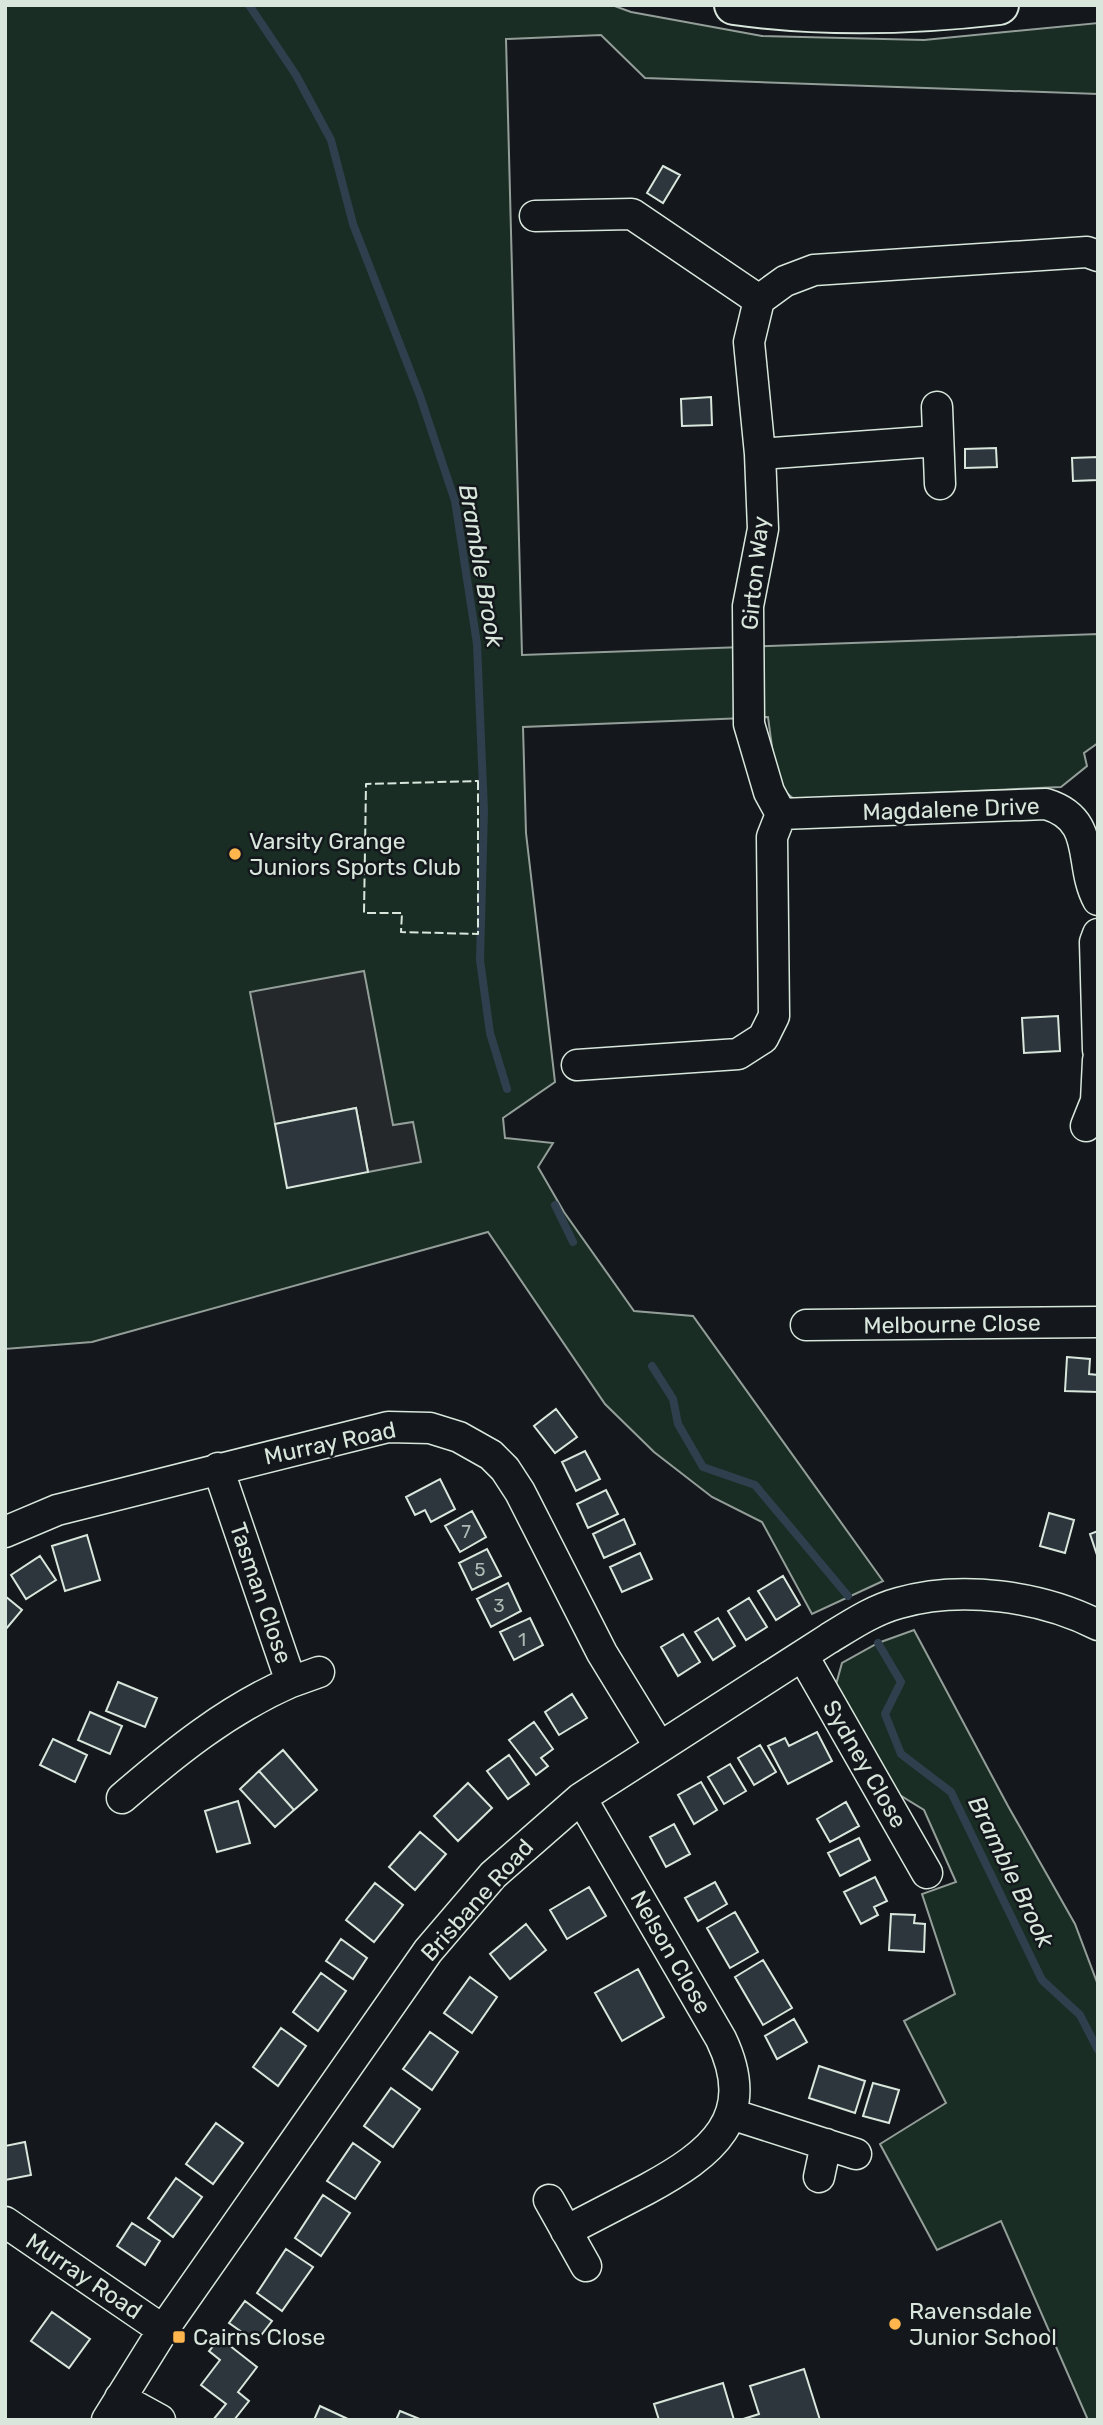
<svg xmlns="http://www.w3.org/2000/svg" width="1103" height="2425" viewBox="0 0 1103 2425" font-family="Rubik,sans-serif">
  <rect width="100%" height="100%" fill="#14181c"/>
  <path fill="#1a2d24" stroke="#939e99" stroke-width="2" d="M 5,5 L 612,5 L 631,12 L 762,36 L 924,40 L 1098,23 L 1098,94 L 645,78 L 601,35 L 506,39 L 522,655 L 1098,634 L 1098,743 L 1084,753 L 1087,766 L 1061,787 L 794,799 L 777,785 L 768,717 L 523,727 L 526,833 L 555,1082 L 503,1118 L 505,1138 L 553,1143 L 538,1167 L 564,1212 L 634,1311 L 693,1316 L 883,1581 L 812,1614 L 762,1522 L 712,1497 L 654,1452 L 605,1404 L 488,1232 L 92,1342 L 5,1349 Z
    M 914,1630 L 1008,1806 L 1075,1924 L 1098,1985 L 1098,2420 L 1088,2420 L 1001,2221 L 937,2250 L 880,2144 L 946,2103 L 904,2021 L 955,1994 L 922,1894 L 956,1882 L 924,1810 L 885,1786 L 835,1688 L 842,1663 L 878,1643 Z"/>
  <path fill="#24282b" stroke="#939e99" stroke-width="2" d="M 364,971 L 393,1125 L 413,1122 L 421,1162 L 368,1172 L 356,1108 L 275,1124 L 250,992 Z"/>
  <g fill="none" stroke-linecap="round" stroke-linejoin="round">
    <path stroke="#2f3f4d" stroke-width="8" d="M 249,5 L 296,75 L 331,140 L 353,224 L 420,396 L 455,501 L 477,644 L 484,811 L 480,960 L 490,1033 L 507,1089
      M 555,1205 L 573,1242
      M 652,1366 L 673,1399 L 678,1424 L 703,1467 L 755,1485 L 848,1596
      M 878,1643 L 901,1682 L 885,1714 L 901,1754 L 951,1792 L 1042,1980 L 1080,2015 L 1098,2050"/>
  </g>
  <path fill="#2c363c" stroke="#d8e6dc" stroke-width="2" d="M 663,166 L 680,175 L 663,203 L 647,193 Z
    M 711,397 L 712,425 L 682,426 L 681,399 Z
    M 996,448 L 997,467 L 965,468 L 965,449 Z
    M 1098,457 L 1098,480 L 1073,481 L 1072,458 Z
    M 1058,1016 L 1060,1051 L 1024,1053 L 1022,1018 Z
    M 356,1108 L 368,1172 L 287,1188 L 275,1124 Z
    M 1067,1357 L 1090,1359 L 1089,1374 L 1098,1375 L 1098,1392 L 1065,1391 Z
    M 556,1409 L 577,1437 L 555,1453 L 534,1426 Z
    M 585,1451 L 600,1479 L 576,1491 L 562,1462 Z
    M 440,1479 L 455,1509 L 431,1522 L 425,1510 L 415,1515 L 406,1497 Z
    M 606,1490 L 618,1514 L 588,1528 L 577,1504 Z
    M 472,1511 L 486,1537 L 460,1552 L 445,1526 Z
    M 1049,1513 L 1074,1520 L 1065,1553 L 1040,1546 Z
    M 624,1519 L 635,1544 L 604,1558 L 593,1534 Z
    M 1098,1531 L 1098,1558 L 1090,1534 Z
    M 87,1535 L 100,1580 L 65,1591 L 52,1546 Z
    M 487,1549 L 501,1576 L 472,1590 L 459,1563 Z
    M 640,1553 L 652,1579 L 622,1592 L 610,1567 Z
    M 40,1556 L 56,1580 L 26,1599 L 11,1575 Z
    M 783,1576 L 800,1605 L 776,1620 L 758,1591 Z
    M 508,1583 L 521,1611 L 491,1627 L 477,1599 Z
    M 5,1596 L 22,1610 L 6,1629 L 5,1628 Z
    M 749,1598 L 767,1627 L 746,1640 L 728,1611 Z
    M 530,1618 L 543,1645 L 514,1660 L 500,1632 Z
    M 718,1618 L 735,1646 L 713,1660 L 695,1632 Z
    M 683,1634 L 700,1662 L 678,1676 L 661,1647 Z
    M 118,1682 L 157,1698 L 145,1727 L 106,1711 Z
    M 572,1694 L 587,1718 L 559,1735 L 545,1712 Z
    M 90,1712 L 122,1726 L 110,1754 L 78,1740 Z
    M 534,1722 L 553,1749 L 541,1758 L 548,1766 L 536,1775 L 509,1740 Z
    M 817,1732 L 832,1761 L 788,1784 L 768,1746 L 785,1738 L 789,1746 Z
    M 53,1739 L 87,1755 L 75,1782 L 40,1765 Z
    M 760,1745 L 776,1772 L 754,1785 L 738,1758 Z
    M 283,1750 L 317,1790 L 294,1810 L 259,1771 Z
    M 509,1755 L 529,1784 L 508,1799 L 487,1771 Z
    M 730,1764 L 746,1791 L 724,1804 L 708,1777 Z
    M 259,1771 L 294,1810 L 275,1827 L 240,1789 Z
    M 701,1782 L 717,1810 L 694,1824 L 678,1795 Z
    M 468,1783 L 492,1808 L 458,1841 L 434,1816 Z
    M 238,1801 L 250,1843 L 217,1852 L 205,1811 Z
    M 846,1802 L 859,1826 L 830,1842 L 817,1819 Z
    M 674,1824 L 690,1854 L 666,1867 L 650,1837 Z
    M 420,1832 L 446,1854 L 415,1890 L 389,1867 Z
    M 859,1838 L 870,1860 L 840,1876 L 828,1853 Z
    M 875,1877 L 887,1901 L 874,1907 L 878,1915 L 861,1924 L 844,1892 Z
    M 715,1882 L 727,1904 L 698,1921 L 685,1898 Z
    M 375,1883 L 403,1905 L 374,1942 L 346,1920 Z
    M 589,1887 L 606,1916 L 567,1939 L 550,1910 Z
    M 735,1912 L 758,1952 L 730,1968 L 707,1928 Z
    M 891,1914 L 915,1915 L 914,1923 L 925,1924 L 924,1952 L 889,1950 Z
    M 526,1924 L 546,1950 L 510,1979 L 490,1954 Z
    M 341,1939 L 367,1958 L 353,1979 L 326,1961 Z
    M 763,1960 L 792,2008 L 763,2025 L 735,1977 Z
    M 638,1969 L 664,2017 L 622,2041 L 595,1993 Z
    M 321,1973 L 346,1991 L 318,2031 L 293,2012 Z
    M 470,1977 L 497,1997 L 472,2033 L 444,2013 Z
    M 794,2019 L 807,2042 L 777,2059 L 765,2036 Z
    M 281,2028 L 306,2046 L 278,2086 L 253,2067 Z
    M 430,2032 L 458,2052 L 432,2090 L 403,2069 Z
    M 819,2066 L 865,2081 L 855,2113 L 809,2098 Z
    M 873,2083 L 899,2090 L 889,2123 L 863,2116 Z
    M 391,2088 L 420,2109 L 393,2147 L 364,2126 Z
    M 216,2123 L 243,2143 L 213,2184 L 186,2164 Z
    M 25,2142 L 31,2175 L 5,2180 L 5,2146 Z
    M 353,2143 L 380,2162 L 355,2199 L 327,2181 Z
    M 176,2178 L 202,2197 L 173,2237 L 148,2218 Z
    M 323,2195 L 350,2213 L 321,2256 L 295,2238 Z
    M 132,2223 L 160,2241 L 145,2265 L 117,2246 Z
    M 286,2249 L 313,2267 L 282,2311 L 257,2293 Z
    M 245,2301 L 272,2321 L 256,2342 L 229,2323 Z
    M 52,2312 L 90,2339 L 69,2368 L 31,2341 Z
    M 220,2338 L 257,2367 L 238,2392 L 249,2401 L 234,2420 L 213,2420 L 226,2404 L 201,2385 L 220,2360 L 209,2351 Z
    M 804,2369 L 820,2420 L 740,2420 L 759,2414 L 750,2386 Z
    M 723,2383 L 734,2420 L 659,2420 L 654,2404 Z
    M 320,2406 L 350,2420 L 314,2420 Z
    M 400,2411 L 422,2420 L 396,2420 Z"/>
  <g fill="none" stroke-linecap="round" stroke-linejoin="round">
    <g stroke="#d8e6dc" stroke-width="33">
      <path id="minor" d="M 535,216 L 632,214 L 759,300
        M 937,407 L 940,484
        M 760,454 L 937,441
        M 781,814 L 1046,804 C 1098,820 1078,863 1098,900
        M 1098,934 L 1095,942 L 1098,1050
        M 577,1065 L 738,1054 L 763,1038 L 774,1016 L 772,837 L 781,814 L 769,792 L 749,724 L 748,606 L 763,529 L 760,454 L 749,342 L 759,300 L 785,281 L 814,270 L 1087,252 L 1098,256
        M 1086,1126 L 1096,1101 L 1098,1060
        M 806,1325 L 1098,1322
        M 5,1532 L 57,1510 L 388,1427 L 430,1428 L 459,1437 L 491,1455 L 505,1469 L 520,1492 L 602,1653 L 659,1746
        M 803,1656 L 927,1873
        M 291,1682 L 319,1672
        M 122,1798 C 174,1753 227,1710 291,1682 L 218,1468
        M 731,2114 L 856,2154
        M 819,2177 L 826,2144
        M 549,2200 L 586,2266
        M 5,2222 L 163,2330
        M 566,2231 C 593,2217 620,2203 647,2189 C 711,2154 759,2118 721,2039 L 581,1798
        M 120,2398 L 160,2420
        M 107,2420 L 163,2330 L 428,1951 L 493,1875 L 581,1798 L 828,1639 C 851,1625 873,1610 899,1603 C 961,1585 1041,1596 1098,1625"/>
    </g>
    <g stroke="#d8e6dc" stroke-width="42">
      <path id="highway" d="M 734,5 C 820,17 912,15 999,5"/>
    </g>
    <use href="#minor" stroke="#14181c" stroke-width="30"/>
    <use href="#highway" stroke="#14181c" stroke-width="38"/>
    <path stroke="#d8e6dc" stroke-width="2" stroke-dasharray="9 3.5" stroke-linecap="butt" d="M 478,781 L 478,934 L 401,932 L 402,913 L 364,913 L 366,784 Z"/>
  </g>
  <g fill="#ffb74d" stroke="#14181c" stroke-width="2.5">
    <circle cx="235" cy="854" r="7"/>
    <circle cx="895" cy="2324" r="7"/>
    <rect x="172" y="2330" width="14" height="14" rx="3.5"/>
  </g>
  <g text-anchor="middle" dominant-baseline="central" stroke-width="5" stroke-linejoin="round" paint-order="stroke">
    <g font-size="19" fill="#adbab4">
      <text x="466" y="1531">7</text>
      <text x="480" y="1569">5</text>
      <text x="499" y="1605">3</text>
      <text x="522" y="1639">1</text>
    </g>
    <g font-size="23" fill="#d8e6dc" stroke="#14181c">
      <text transform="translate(755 573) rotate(-84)">Girton Way</text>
      <text transform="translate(951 809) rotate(-2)">Magdalene Drive</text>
      <text transform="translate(952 1324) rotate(-1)">Melbourne Close</text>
      <text transform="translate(330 1443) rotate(-12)">Murray Road</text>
      <text transform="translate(261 1593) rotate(71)">Tasman Close</text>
      <text transform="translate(865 1764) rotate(60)">Sydney Close</text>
      <text transform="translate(477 1900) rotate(-48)">Brisbane Road</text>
      <text transform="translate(671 1952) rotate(60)">Nelson Close</text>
      <text transform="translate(84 2276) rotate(34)">Murray Road</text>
    </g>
    <g font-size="23" fill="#d8e6dc" stroke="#14181c" text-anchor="start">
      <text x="249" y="841">Varsity Grange<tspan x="249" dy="26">Juniors Sports Club</tspan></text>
      <text x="909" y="2311">Ravensdale<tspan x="909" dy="26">Junior School</tspan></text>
      <text x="193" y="2337">Cairns Close</text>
    </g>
    <g font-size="24" font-style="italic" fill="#d8e6dc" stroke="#14181c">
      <text transform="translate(481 566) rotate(80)">Bramble Brook</text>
      <text transform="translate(1011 1872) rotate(64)">Bramble Brook</text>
    </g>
  </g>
  <rect width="1103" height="2425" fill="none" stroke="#d8e6dc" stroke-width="14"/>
</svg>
